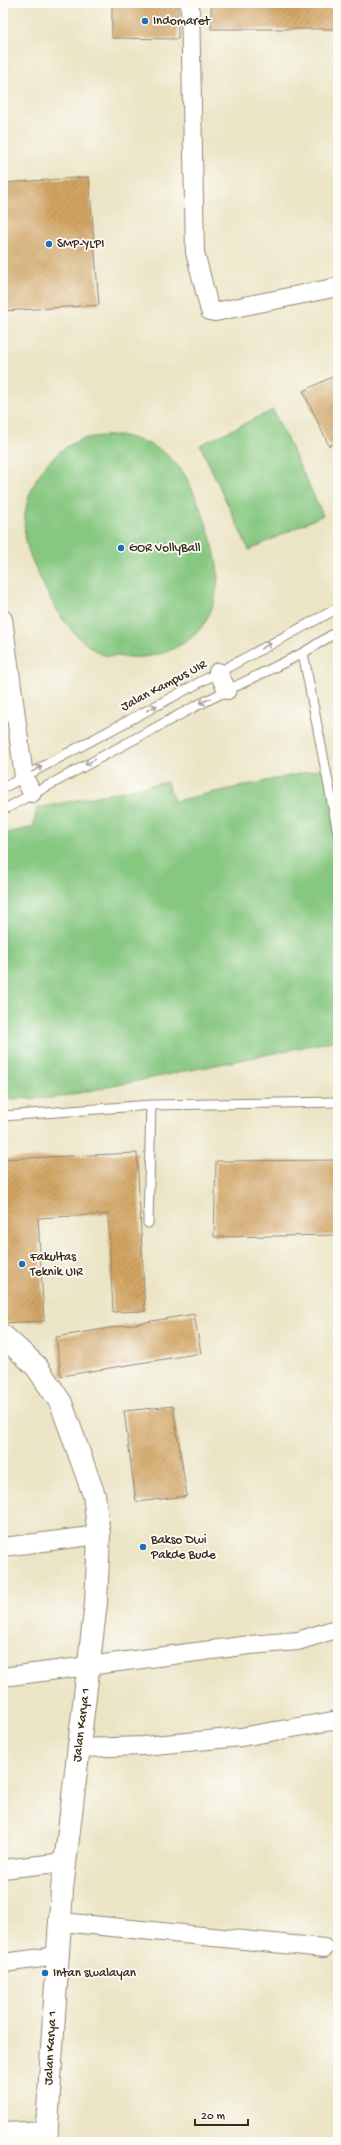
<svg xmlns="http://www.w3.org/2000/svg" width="341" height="2145" viewBox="0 0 341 2145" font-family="'Gochi Hand',sans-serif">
  <defs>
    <pattern id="building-hatch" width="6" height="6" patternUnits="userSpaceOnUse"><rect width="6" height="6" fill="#d3a564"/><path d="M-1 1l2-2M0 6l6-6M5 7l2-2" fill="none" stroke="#ac8752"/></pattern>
  </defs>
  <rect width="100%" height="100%" fill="#fdfcf7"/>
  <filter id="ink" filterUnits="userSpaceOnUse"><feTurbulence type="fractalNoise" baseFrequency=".025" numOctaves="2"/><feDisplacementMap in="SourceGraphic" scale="8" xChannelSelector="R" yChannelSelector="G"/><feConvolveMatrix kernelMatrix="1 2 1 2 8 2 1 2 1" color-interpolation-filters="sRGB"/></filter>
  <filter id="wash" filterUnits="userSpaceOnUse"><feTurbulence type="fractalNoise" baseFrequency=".012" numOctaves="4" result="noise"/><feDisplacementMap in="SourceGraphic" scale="16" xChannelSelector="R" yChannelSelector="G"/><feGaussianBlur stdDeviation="0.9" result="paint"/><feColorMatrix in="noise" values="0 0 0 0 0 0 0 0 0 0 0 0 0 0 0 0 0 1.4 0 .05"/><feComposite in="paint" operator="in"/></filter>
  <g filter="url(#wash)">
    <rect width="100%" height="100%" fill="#ebe4c5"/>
    <path fill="#87c881" stroke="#617950" d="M 273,410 L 323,515 L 249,550 L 200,445 Z
      M 119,435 C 137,439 155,444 169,457 C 174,462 181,468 184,474 C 198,497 218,551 218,577 C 217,599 209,624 191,638 C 167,655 146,660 117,656 C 112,656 106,656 101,654 C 73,639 55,610 42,582 C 37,570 30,558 27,545 C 16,504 41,453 83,439 C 94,436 108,436 119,435 Z
      M 326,768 L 338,804 L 338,1040 L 54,1098 L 3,1099 L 3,834 L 33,827 L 37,808 L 167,782 L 174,801 Z"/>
    <g id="blocks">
      <path fill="url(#building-hatch)" d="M 112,3 L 178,3 L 178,39 L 112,38 Z
        M 211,3 L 338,3 L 338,29 L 211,29 Z
        M 89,177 L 99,305 L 3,311 L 3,183 Z
        M 338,374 L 338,441 L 329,446 L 303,391 Z
        M 137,1153 L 145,1311 L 113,1312 L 108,1214 L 38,1218 L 44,1321 L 3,1323 L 3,1159 Z
        M 338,1160 L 338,1235 L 214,1237 L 216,1161 Z
        M 194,1314 L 201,1353 L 61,1376 L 56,1337 Z
        M 173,1406 L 187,1496 L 136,1502 L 124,1411 Z"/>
    </g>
  </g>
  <g filter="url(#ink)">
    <use href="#blocks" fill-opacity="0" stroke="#938772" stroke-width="1"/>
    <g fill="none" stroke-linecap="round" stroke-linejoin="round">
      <g stroke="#938772" stroke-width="11">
        <path id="service" d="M 303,653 L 338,833
          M 3,788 L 338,608
          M 3,810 L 194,707 L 303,653 L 338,631
          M 3,1116 L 151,1105 L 338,1102
          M 148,1223 L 151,1105"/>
      </g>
      <g stroke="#938772" stroke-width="20">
        <path id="minor" d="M 190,3 L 195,252 L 210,311 L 215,312 L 338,287
          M 3,619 L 24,777 L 32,793
          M 218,672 L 227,690
          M 3,1547 L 99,1535
          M 3,1677 L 250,1645 L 298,1641 L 336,1629
          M 80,1748 L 143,1746 L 241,1737 L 338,1720
          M 3,1869 L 65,1862
          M 61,1922 L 324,1948
          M 3,1963 L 57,1956"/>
      </g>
      <g stroke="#938772" stroke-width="24">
        <path id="tertiary" d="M 3,1336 L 36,1366 L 61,1403 L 94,1495 L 99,1535 L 96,1603 L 62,1889 L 46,2142
          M 3,2134 L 47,2132"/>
      </g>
      <use href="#service" stroke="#fff" stroke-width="9"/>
      <use href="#minor" stroke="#fff" stroke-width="18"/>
      <use href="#tertiary" stroke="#fff" stroke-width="22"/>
    </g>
    <defs><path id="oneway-shaft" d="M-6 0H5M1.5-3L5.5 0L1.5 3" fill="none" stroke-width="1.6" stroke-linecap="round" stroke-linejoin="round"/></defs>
    <g stroke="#a79f9a">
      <use href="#oneway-shaft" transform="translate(266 646) rotate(-28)"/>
      <use href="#oneway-shaft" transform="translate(205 701) rotate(153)"/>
      <use href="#oneway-shaft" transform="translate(152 708) rotate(-28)"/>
      <use href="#oneway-shaft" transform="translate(90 762) rotate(152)"/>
      <use href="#oneway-shaft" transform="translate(37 769) rotate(-29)"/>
    </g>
  </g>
  <g fill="#1f6fb2" stroke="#fdfcf7" stroke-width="1.5">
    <circle cx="145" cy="21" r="4"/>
    <circle cx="49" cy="244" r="4"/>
    <circle cx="121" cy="548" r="4"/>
    <circle cx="22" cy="1264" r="4"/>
    <circle cx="143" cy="1547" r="4"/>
    <circle cx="45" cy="1973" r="4"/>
  </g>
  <g text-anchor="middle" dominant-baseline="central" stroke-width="3.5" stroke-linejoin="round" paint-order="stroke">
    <g font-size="13" fill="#3b2a1e" stroke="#fdfcf7" text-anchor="start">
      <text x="153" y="21">Indomaret</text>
      <text x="57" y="244">SMP-YLPI</text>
      <text x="129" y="548">GOR VollyBall</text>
      <text x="30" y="1257">Fakultas<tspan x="30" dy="15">Teknik UIR</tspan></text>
      <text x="151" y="1540">Bakso Dwi<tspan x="151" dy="15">Pakde Bude</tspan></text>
      <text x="53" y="1973">Intan swalayan</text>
    </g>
    <g font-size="13" fill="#3b2a1e" stroke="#fdfcf7">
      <text transform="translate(164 686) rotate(-28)">Jalan Kampus UIR</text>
      <text transform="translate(82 1725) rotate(-83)">Jalan Karya 1</text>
      <text transform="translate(51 2048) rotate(-87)">Jalan Karya 1</text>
    </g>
  </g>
  <rect width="341" height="2145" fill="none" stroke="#fdfcf7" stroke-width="16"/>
  <path d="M195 2119v6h53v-6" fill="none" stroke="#3b2a1e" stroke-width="2"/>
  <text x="201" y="2119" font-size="12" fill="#3b2a1e" stroke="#fdfcf7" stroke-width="3" paint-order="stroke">20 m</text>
</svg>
